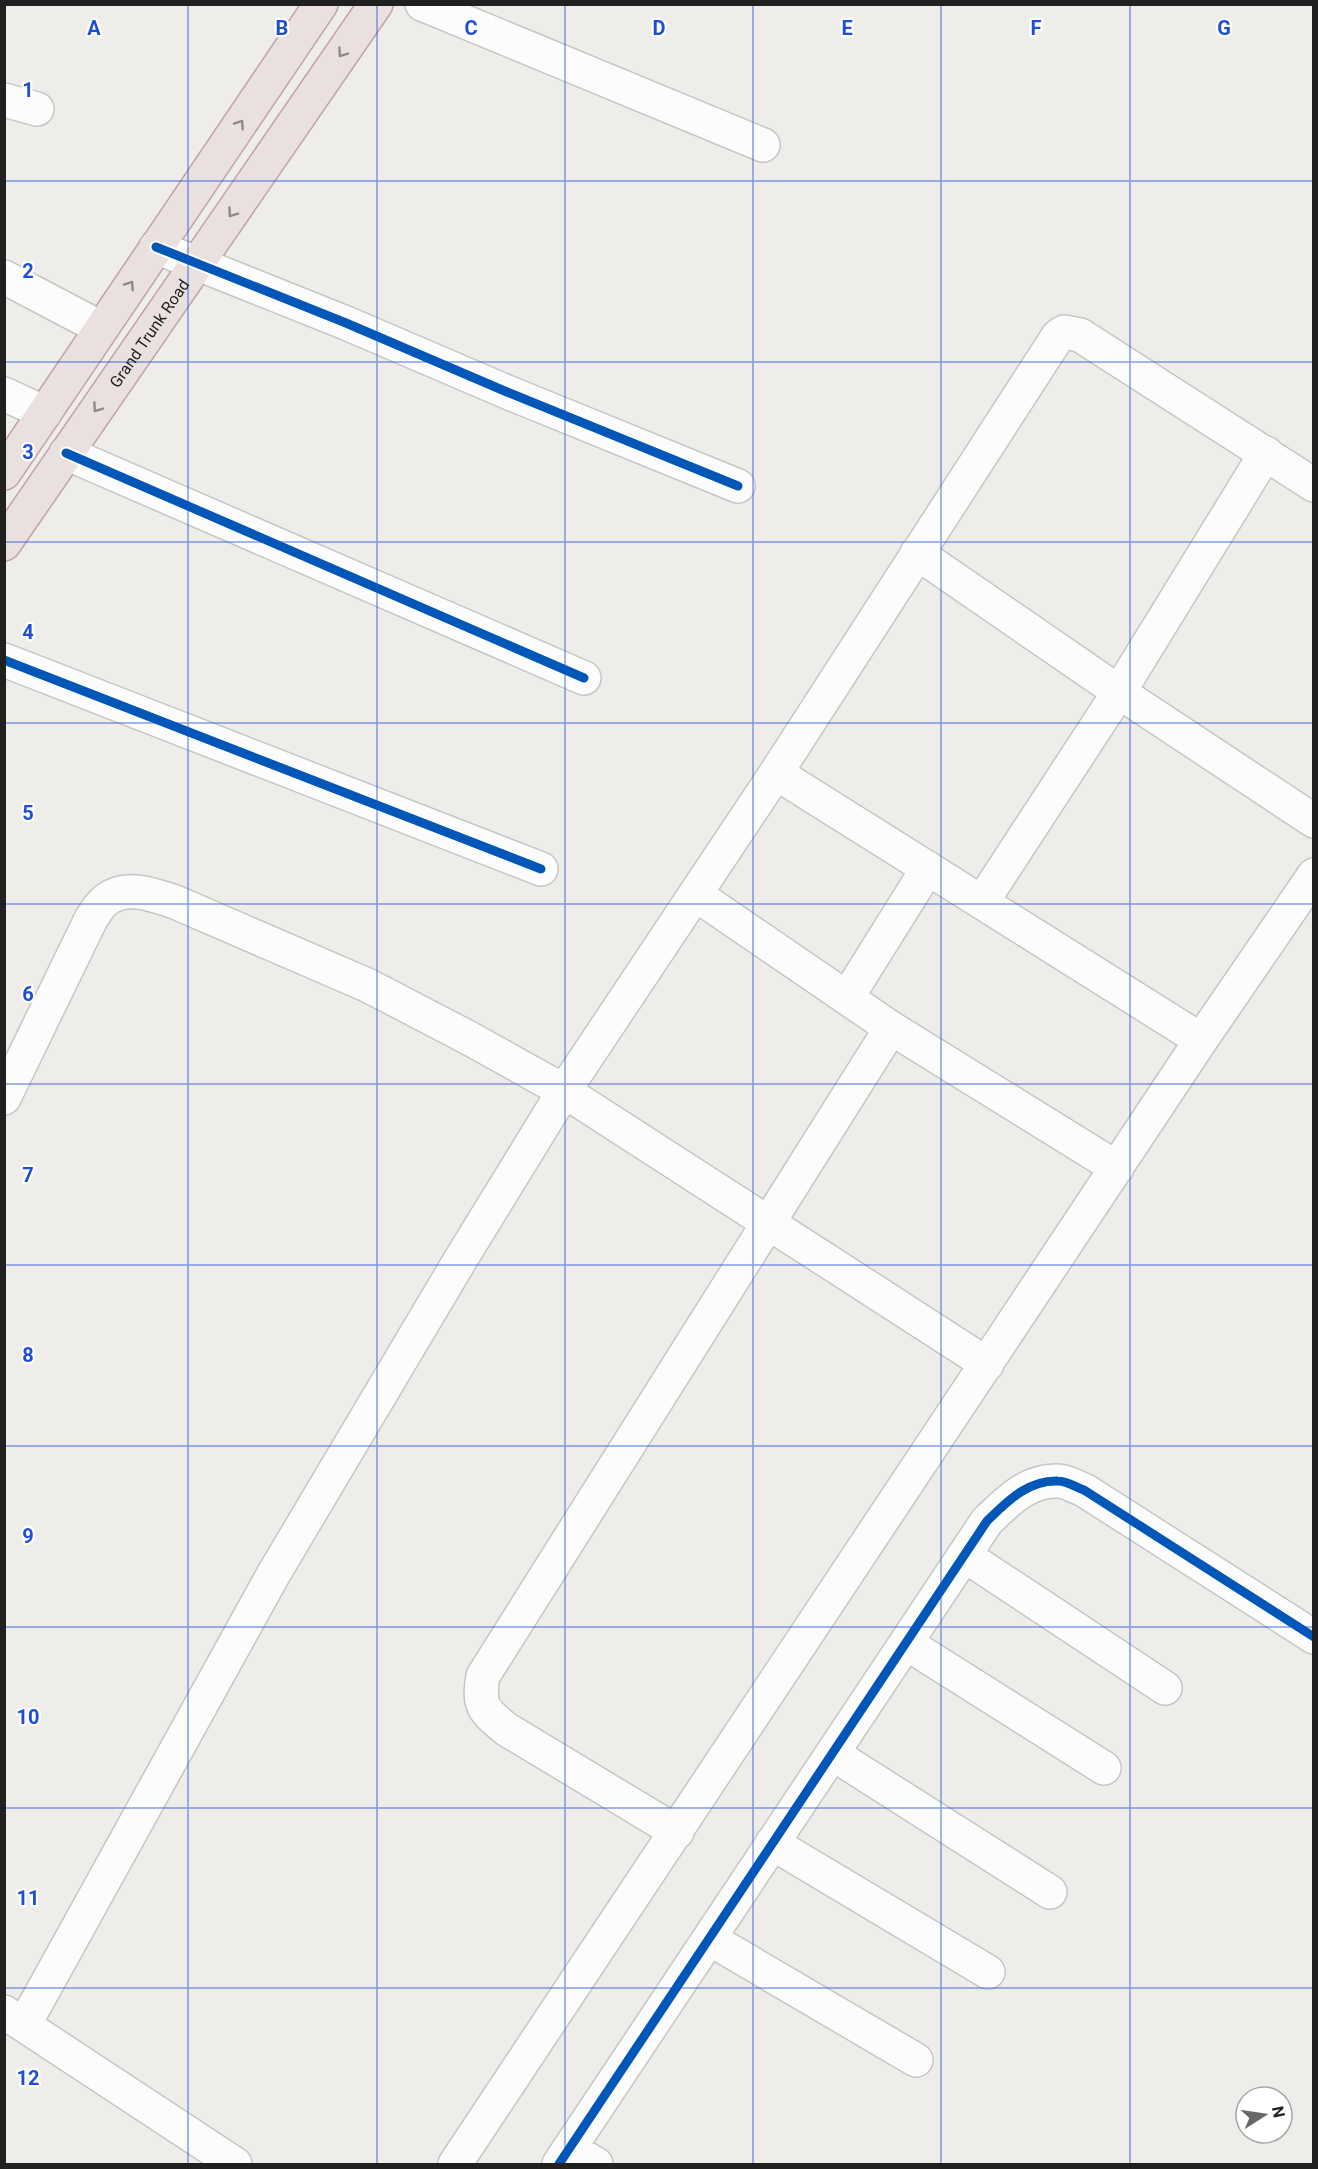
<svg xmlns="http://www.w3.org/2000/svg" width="1318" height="2169" viewBox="0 0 1318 2169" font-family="Roboto,sans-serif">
  <rect width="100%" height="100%" fill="#eeede9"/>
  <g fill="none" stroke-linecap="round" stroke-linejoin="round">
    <g stroke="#c7c6c5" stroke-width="36">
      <path id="minor" d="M 422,4 L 763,145
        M 4,100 L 37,109
        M 156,247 L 346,323 L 507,392 L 738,486
        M 4,277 L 101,328
        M 4,394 L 45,413
        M 66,453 L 584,678
        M 917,553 L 1119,692 L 1314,821
        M 4,660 L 541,869
        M 776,773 L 1201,1040
        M 695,894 L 891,1028 L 1117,1168
        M 982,902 L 1119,692 L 1266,453
        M 848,996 L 928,868
        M 4,1098 L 91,919 C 95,913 100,904 106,900 C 126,884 154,895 175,902 L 367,985 L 467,1037 L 564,1091 L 987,1364
        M 964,1555 L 1165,1688
        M 906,1643 L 1104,1768
        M 833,1754 L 1050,1892
        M 677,1832 L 506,1729 C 483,1710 478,1706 483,1676 L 891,1028
        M 772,1843 L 988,1972
        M 710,1939 L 916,2060
        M 4,2012 L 235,2164
        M 24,2025 L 273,1575 L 459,1262 L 564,1091 L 776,773 L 1058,336 L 1064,332 L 1080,335 L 1314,485
        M 570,2149 L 596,2164
        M 455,2164 L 1201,1040 L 1314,875
        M 559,2164 L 987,1521 C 1007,1502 1027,1480 1058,1481 C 1066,1481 1076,1487 1084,1490 L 1314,1637"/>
    </g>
    <g stroke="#c2a2a6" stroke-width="36">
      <g id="highway">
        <path d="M 4,473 L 321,4"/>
        <path id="s1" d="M 4,544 L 376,4"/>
      </g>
    </g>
    <use href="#minor" stroke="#fcfcfc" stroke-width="33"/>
    <use href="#highway" stroke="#eae0e0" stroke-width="33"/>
    <g stroke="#fff" stroke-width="13">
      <path id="cycleway" d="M 156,247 L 346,323 L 507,392 L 738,486
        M 66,453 L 584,678
        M 4,660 L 541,869
        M 559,2164 L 987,1521 C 1007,1502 1027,1480 1058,1481 C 1066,1481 1076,1487 1084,1490 L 1314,1637"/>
    </g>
    <use href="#cycleway" stroke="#0057b8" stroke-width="9"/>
  </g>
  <defs><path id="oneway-chevron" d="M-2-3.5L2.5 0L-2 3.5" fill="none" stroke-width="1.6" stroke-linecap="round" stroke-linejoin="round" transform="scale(1.5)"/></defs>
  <g stroke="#8f8a8a">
    <use href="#oneway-chevron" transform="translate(342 53) rotate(125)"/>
    <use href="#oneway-chevron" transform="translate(240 124) rotate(-56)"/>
    <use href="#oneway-chevron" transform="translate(232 213) rotate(125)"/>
    <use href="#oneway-chevron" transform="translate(130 285) rotate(-56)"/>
    <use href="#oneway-chevron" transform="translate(97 408) rotate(125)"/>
  </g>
  <path fill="none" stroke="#1d4ed8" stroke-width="1.5" stroke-opacity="0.55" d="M 188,4 L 188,2164M 377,4 L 377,2164M 565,4 L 565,2164M 753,4 L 753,2164M 941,4 L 941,2164M 1130,4 L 1130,2164M 4,181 L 1314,181M 4,362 L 1314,362M 4,542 L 1314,542M 4,723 L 1314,723M 4,904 L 1314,904M 4,1084 L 1314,1084M 4,1265 L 1314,1265M 4,1446 L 1314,1446M 4,1627 L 1314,1627M 4,1808 L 1314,1808M 4,1988 L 1314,1988"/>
  <g text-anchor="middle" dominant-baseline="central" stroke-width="4.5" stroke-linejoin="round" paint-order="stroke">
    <g font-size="16" fill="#202020" stroke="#fff">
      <text stroke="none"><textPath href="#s1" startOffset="256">Grand Trunk Road</textPath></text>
    </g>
  </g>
  <g font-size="20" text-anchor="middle" font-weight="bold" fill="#1d4ed8" stroke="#fff" stroke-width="4.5" stroke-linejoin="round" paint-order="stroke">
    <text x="94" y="35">A</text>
    <text x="282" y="35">B</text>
    <text x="471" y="35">C</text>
    <text x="659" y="35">D</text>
    <text x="847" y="35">E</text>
    <text x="1036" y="35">F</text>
    <text x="1224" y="35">G</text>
    <text x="28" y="97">1</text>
    <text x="28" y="278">2</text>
    <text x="28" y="459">3</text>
    <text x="28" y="639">4</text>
    <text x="28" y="820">5</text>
    <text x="28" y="1001">6</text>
    <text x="28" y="1182">7</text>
    <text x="28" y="1362">8</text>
    <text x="28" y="1543">9</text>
    <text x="28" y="1724">10</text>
    <text x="28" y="1905">11</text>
    <text x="28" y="2085">12</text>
  </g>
  <rect width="1318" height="2169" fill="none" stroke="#202020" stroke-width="12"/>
  <g transform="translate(1264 2115) rotate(78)"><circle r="28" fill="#ffffff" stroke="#a6a6a6" stroke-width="1.5"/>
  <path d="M0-4.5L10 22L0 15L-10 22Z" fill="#686866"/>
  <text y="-9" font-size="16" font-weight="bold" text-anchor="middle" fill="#202020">N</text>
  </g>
</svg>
